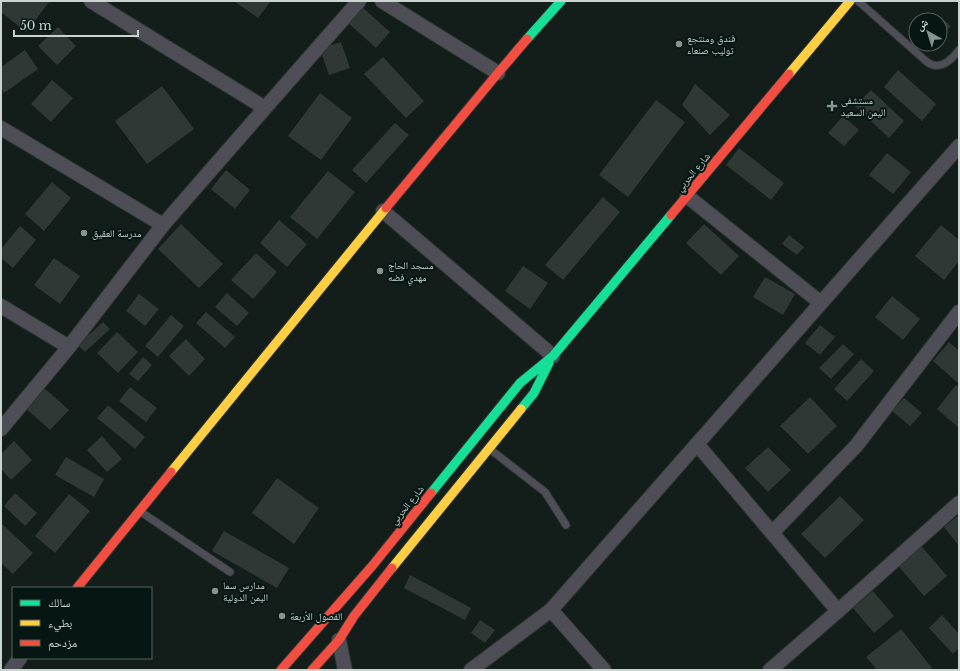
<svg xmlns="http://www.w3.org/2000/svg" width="960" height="671" viewBox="0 0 960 671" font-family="'Libre Baskerville','Noto Naskh Arabic',serif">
  <rect width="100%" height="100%" fill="#131d1a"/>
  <path fill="#303835" d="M 2,1 L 50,1 L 26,32 L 1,12 Z
    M 234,1 L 271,1 L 258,18 Z
    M 362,7 L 390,32 L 376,48 L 348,23 Z
    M 939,16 L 951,26 L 940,38 L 940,20 L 936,20 Z
    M 58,27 L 76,46 L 57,65 L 38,46 Z
    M 341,42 L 350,68 L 329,75 L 320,49 Z
    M 25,50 L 38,69 L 4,93 L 1,88 L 1,67 Z
    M 383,57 L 424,101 L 406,118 L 364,74 Z
    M 898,70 L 936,104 L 922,121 L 884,87 Z
    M 52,80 L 73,98 L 51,122 L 31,104 Z
    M 695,84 L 730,115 L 710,135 L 682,105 Z
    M 162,86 L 194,129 L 147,164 L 115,121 Z
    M 871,90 L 904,121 L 889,138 L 855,106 Z
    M 320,93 L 352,118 L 321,160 L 288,136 Z
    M 656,100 L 685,122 L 628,197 L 599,175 Z
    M 843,116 L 859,130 L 844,146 L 828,133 Z
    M 395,123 L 409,135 L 366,183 L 352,170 Z
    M 739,148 L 784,183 L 771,200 L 726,165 Z
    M 887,153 L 911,172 L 893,194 L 869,175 Z
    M 226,170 L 250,190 L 235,209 L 211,189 Z
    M 328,171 L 355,192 L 317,239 L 290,217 Z
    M 52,182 L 71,198 L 44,231 L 25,214 Z
    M 603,197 L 620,212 L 563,280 L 545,265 Z
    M 279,220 L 307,244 L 287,267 L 260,243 Z
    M 181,224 L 223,264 L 199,288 L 158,249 Z
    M 704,224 L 739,256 L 721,275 L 686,243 Z
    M 941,225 L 959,240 L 959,261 L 944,280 L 915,256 Z
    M 20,226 L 36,240 L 13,268 L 1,258 L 1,249 Z
    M 789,235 L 804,247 L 797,255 L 782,244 Z
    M 256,253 L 277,272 L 253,299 L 231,280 Z
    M 54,258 L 80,276 L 60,304 L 34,285 Z
    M 523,266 L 548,283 L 530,309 L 505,291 Z
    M 765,277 L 795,294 L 783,315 L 753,297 Z
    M 227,293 L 249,313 L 237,326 L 215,307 Z
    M 139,294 L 159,309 L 145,326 L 126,311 Z
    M 892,296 L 920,319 L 903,340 L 875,317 Z
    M 206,312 L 235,337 L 225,348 L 196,323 Z
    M 171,315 L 184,326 L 158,357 L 145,346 Z
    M 103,322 L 110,329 L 85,352 L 78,345 Z
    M 820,325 L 835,337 L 820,355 L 805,343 Z
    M 117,332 L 138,352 L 118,373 L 97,353 Z
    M 186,339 L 205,359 L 189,376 L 169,356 Z
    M 949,342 L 959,351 L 959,384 L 933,361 Z
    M 843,344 L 854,354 L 831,379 L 819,368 Z
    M 143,357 L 152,365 L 138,381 L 129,374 Z
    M 861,359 L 874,371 L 847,401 L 834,389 Z
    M 956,385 L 959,388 L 959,428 L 937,409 Z
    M 42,386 L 69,410 L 50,430 L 23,406 Z
    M 130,387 L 157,408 L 146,422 L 119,401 Z
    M 810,397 L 837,426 L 808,454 L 780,426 Z
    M 904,398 L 922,413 L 910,426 L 892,411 Z
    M 108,405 L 145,437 L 135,449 L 97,418 Z
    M 102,436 L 122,459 L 107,472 L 87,450 Z
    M 14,441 L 32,460 L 11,480 L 1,469 L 1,454 Z
    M 768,447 L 791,470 L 768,492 L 745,468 Z
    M 66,457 L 104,479 L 94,497 L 55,475 Z
    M 277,478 L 319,508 L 294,544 L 252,513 Z
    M 15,493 L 37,513 L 25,526 L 4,506 Z
    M 69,494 L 90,511 L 55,553 L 35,536 Z
    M 840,496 L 864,520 L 825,558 L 801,534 Z
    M 959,515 L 959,546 L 944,527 Z
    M 1,523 L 33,553 L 13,574 L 1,563 Z
    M 224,531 L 289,568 L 277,588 L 212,551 Z
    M 918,542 L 947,576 L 924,596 L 895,562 Z
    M 410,575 L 471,608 L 465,620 L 404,588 Z
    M 873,591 L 894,616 L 874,633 L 853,608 Z
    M 942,615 L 959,634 L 959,648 L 953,654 L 929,628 Z
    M 480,620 L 495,630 L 485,643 L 471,633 Z
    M 901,629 L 932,668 L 929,670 L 877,670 L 866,657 Z"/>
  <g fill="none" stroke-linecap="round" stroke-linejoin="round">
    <g stroke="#2d3633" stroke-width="9">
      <path id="lane" d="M 858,1 L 927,62 C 929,63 931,65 933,65 C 944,68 953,58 959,50
        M 491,450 L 545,492 L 566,525
        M 141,512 L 230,572"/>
    </g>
    <g stroke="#2d3633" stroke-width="16">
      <path id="street" d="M 91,1 L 265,108
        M 382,1 L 498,73
        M 1,128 L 163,225
        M 687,196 L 821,303
        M 383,211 L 553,356
        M 1,306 L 69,347
        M 1,429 L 69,347 L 163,225 L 265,108 L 359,1
        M 697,444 L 838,611
        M 772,533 L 856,446 L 959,312
        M 339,640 L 345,670
        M 11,670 L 20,658
        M 471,670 L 551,610
        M 604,670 L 551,610 L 959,146
        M 770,670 L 838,611 L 959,503"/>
    </g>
    <g stroke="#2d3633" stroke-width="11">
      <path id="fast" d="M 527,39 L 561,1
        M 521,409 L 534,393 L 549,363
        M 431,493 L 520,383 L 553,356 L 671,215"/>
    </g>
    <g stroke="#2d3633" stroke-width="11">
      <path id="slow" d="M 789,74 L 850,1
        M 171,472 L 386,208
        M 392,568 L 521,409"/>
    </g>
    <g stroke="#2d3633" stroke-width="11">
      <path id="jam" d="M 386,208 L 498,73 L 527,39
        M 671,215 L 789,74
        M 77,588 L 171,472
        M 281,670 L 373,565 L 431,493
        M 312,670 L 339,640 L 354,616 L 392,568"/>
    </g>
    <use href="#lane" stroke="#4f4e56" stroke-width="7"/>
    <use href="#street" stroke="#4f4e56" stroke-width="14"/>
    <use href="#fast" stroke="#16e098" stroke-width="9"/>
    <use href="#slow" stroke="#ffcf43" stroke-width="9"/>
    <use href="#jam" stroke="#f24e42" stroke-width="9"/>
  </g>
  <g fill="#899491" stroke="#061713" stroke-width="1.5">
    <circle cx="679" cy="44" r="4"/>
    <path d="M830 100h4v4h4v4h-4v4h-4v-4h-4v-4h4z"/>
    <circle cx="84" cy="233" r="4"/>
    <circle cx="380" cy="271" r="4"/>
    <circle cx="215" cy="591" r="4"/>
    <circle cx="282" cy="616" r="4"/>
  </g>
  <g text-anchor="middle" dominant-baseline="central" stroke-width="4" stroke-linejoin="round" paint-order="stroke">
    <g font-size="10" fill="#c9d4d1" stroke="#061713" text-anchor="start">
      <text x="687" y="38">فندق ومنتجع<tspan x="687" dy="12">توليب صنعاء</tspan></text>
      <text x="841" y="100">مستشفى<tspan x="841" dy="12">اليمن السعيد</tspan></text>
      <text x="92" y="233">مدرسة العقيق</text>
      <text x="388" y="265">مسجد الحاج<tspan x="388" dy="12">مهدي فضه</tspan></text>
      <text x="223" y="585">مدارس سما<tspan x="223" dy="12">اليمن الدولية</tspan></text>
      <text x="290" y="616">الفصول الأربعة</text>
    </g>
    <g font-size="10" fill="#c9d4d1" stroke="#061713">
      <text transform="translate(693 172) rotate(-50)">شارع الحربي</text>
      <text transform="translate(407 505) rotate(-51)">شارع الحربي</text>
    </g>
  </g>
  <rect width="960" height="671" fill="none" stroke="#c9d4d1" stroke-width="4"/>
  <rect x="12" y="587" width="140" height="72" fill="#061713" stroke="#54635f"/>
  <rect x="20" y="600" width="20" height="6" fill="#16e098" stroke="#54635f"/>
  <text x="48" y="607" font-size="12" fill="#c9d4d1">سالك</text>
  <rect x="20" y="620" width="20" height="6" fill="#ffcf43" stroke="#54635f"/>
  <text x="48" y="627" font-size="12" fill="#c9d4d1">بطيء</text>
  <rect x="20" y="640" width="20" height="6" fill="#f24e42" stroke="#54635f"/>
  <text x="48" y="647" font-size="12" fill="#c9d4d1">مزدحم</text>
  <g transform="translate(928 32) rotate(321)"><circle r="19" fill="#061713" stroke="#54635f"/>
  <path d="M0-3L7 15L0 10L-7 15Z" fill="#899491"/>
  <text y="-6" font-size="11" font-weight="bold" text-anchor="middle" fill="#c9d4d1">ش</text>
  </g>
  <path d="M14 30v6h124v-6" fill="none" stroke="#c9d4d1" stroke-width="2"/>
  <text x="20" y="30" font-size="12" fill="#c9d4d1" stroke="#061713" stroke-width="3" paint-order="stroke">50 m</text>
</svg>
